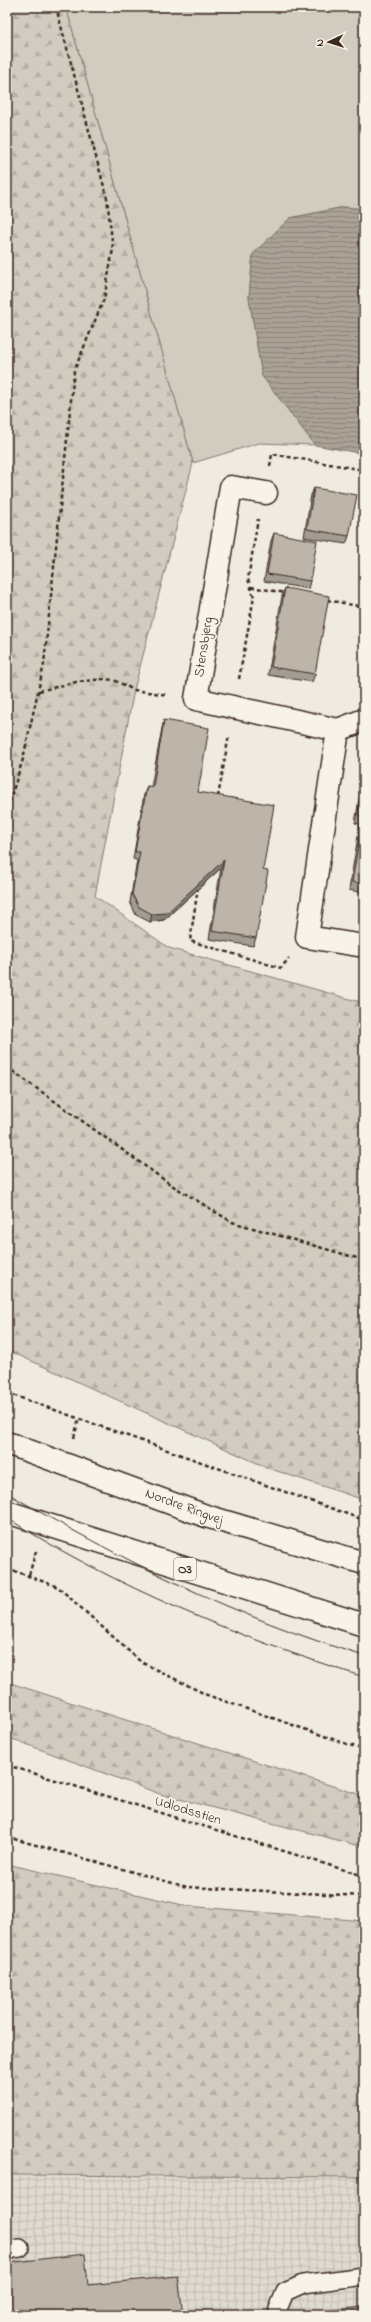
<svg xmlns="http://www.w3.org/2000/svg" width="371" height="2322" viewBox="0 0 371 2322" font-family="'Indie Flower',sans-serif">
  <defs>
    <pattern id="industrial-grid" width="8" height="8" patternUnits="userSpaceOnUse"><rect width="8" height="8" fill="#e0dbd0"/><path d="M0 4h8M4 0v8" fill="none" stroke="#c1bcb2"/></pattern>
    <pattern id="forest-firs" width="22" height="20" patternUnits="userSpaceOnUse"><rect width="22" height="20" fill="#d1cbc0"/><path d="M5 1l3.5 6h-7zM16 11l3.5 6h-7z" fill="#b4aea5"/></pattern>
    <pattern id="water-rules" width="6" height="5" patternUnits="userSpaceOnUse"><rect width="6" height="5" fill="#aaa296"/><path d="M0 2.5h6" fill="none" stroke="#8c847a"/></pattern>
  </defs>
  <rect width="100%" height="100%" fill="#efebe0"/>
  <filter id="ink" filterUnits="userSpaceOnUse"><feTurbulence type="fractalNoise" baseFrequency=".025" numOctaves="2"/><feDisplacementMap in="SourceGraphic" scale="8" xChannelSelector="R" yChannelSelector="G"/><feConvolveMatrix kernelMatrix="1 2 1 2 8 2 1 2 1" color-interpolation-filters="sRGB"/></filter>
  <g filter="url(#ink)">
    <path fill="url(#industrial-grid)" d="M 7,2176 L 364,2177 L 364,2315 L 7,2315 Z"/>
    <path fill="#d1cbc0" stroke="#867a6f" d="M 66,7 L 364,7 L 364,209 L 344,207 L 290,218 L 253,254 L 249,297 L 262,376 L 315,445 L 259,443 L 193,463 Z"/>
    <path fill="url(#forest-firs)" stroke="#867a6f" d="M 7,7 L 66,7 L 193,463 L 134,690 L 95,896 L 169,948 L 364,1003 L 364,1500 L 268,1468 L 7,1350 Z
      M 7,1682 L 364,1796 L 364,1847 L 160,1794 L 7,1737 Z
      M 7,1864 L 187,1906 L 364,1921 L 364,2177 L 7,2175 Z"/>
    <path fill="url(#water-rules)" stroke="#7e7266" d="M 344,207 L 364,209 L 364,454 L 315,445 L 262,376 L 249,297 L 253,254 L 290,218 Z"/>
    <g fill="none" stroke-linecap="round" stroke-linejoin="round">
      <g stroke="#3b2a1e" stroke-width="20">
        <path id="lane" d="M 7,2250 L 20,2248
          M 278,2315 L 278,2309 L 285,2292 L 303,2284 L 364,2276"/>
      </g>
      <g stroke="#3b2a1e" stroke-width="25">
        <path id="street" d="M 266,493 L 231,487 L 196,699 L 338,730 L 364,720
          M 338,730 L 307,937 L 364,946"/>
      </g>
      <g stroke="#3b2a1e" stroke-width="25">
        <path id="primary" d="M 7,1443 L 206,1516 L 364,1563
          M 7,1512 L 364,1625"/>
      </g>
      <path stroke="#3b2a1e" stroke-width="2.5" stroke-dasharray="4 3" stroke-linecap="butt" d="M 270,466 L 272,454 L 364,470
        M 251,587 L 286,593
        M 327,600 L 364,607
        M 239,679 L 254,597 L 248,579 L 258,519
        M 39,691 L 76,682 L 104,679 L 114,680 L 134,690 L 168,695
        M 218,797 L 229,735
        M 7,809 L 23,759 L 44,664 L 74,371 L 104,299 L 113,249 L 107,198 L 56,7
        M 198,887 L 190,941 L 281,968 L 289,958
        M 7,1067 L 170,1184 L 232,1222 L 364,1260
        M 7,1393 L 364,1520
        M 74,1438 L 79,1418
        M 7,1568 L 58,1587 L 141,1662 L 207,1695 L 364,1750
        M 29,1575 L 36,1551
        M 7,1765 L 364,1876
        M 7,1837 L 187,1887 L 364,1896"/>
      <use href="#lane" stroke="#f7f3e8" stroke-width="17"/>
      <use href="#street" stroke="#f7f3e8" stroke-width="22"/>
      <use href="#primary" stroke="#f7f3e8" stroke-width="22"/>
      <path stroke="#3b2a1e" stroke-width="1" d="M 7,1493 C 120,1559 237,1618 364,1656
        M 7,1518 C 117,1588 240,1638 364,1677"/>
    </g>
    <path fill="#a39c92" stroke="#3b2a1e" d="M 314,488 L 349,536 L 346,544 L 304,537 L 311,495 Z
      M 274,533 L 310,581 L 308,589 L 264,581 L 271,541 Z
      M 285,588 L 315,674 L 312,682 L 268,675 L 282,596 Z
      M 164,720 L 198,792 L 263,870 L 256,938 L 253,946 L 209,939 L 221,868 L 164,920 L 150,922 L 136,915 L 130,902 L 137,860 L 133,859 L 144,794 L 147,786 L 151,787 L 162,728 Z
      M 364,769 L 364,893 L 349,890 L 360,824 L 355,823 Z"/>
    <path fill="#847f77" stroke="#3b2a1e" d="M 224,860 L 221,868 L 164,920 L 150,922 L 152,914 Z"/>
    <path fill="#bdb5aa" stroke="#3b2a1e" d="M 314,488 L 357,495 L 349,536 L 307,529 Z
      M 274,533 L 317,541 L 310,581 L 267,574 Z
      M 285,588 L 329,596 L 315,674 L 271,667 Z
      M 164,720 L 209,728 L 198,792 L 274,805 L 263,870 L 268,871 L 256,938 L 212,931 L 224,860 L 167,913 L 152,914 L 139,907 L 132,894 L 140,852 L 135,852 L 147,786 L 153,787 Z
      M 364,778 L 364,884 L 352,882 L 363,816 L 358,815 Z
      M 85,2254 L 88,2285 L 178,2276 L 183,2315 L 7,2315 L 7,2263 Z
      M 364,2307 L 364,2315 L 324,2315 L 323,2311 Z"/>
  </g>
  <g text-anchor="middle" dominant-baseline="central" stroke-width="3.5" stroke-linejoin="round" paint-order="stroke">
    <rect fill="#f7f3e8" stroke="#73665b" stroke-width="1" x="174" y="1558" width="22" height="22" rx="3"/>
    <g font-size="13" font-weight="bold" fill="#3b2a1e">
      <text x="185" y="1569">O3</text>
    </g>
    <g font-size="14" fill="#3b2a1e" stroke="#f7f3e8">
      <text transform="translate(204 647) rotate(-81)">Stensbjerg</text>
      <text transform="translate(184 1507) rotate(20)">Nordre Ringvej</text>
      <text transform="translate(188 1811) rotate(17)">Udlodsstien</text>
    </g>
  </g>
  <rect width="371" height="2322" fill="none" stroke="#f7f3e8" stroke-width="24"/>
  <rect x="12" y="12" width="347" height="2298" fill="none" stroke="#3b2a1e" stroke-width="1.5" filter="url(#ink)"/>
  <g transform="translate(329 42) rotate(266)" stroke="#f7f3e8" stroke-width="3" paint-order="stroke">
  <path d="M0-3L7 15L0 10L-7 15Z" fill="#3b2a1e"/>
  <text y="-6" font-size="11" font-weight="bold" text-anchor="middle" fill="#3b2a1e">N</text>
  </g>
</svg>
